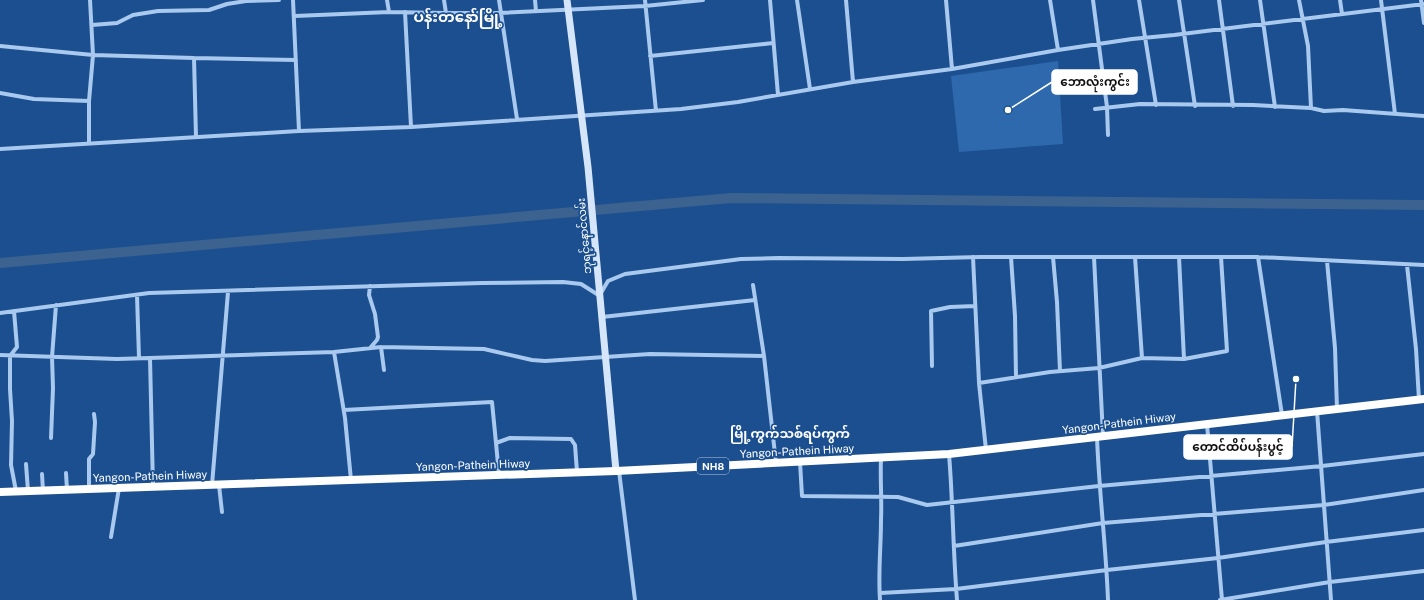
<svg xmlns="http://www.w3.org/2000/svg" width="1424" height="600" viewBox="0 0 1424 600" font-family="'Public Sans','Noto Sans Myanmar',sans-serif">
  <rect width="100%" height="100%" fill="#1b4f8f"/>
  <path fill="#2e69ad" d="M 1058,61 L 1063,144 L 959,152 L 951,76 Z"/>
  <g fill="none" stroke-linecap="round" stroke-linejoin="round">
    <path stroke="#3c6290" stroke-width="10" d="M 0,263 L 731,198 L 1424,205"/>
    <path stroke="#a9c9ee" stroke-width="4" d="M 293,0 L 299,131
      M 387,0 L 389,12
      M 444,0 L 446,13 L 500,13 L 645,6 L 703,0
      M 499,0 L 517,119
      M 535,0 L 536,11
      M 645,0 L 656,111
      M 770,0 L 778,95
      M 797,0 L 810,89
      M 846,0 L 853,82
      M 946,0 L 952,69
      M 1050,0 L 1058,50
      M 1093,0 L 1107,107 L 1108,135
      M 1139,0 L 1156,105
      M 1179,0 L 1195,106
      M 1219,0 L 1233,106
      M 1260,0 L 1275,107
      M 1299,0 L 1308,46 L 1311,108
      M 1340,0 L 1342,14
      M 1381,0 L 1395,114
      M 1421,0 L 1424,23
      M 405,12 L 411,127
      M 295,16 L 389,12 L 446,13
      M 92,25 L 117,23 L 133,15 L 158,11 L 209,10 L 227,4 L 246,1 L 279,0
      M 0,46 L 93,55 L 194,58
      M 650,56 L 773,43
      M 0,93 L 34,99 L 89,101
      M 1095,109 L 1140,104 L 1253,105 L 1311,108 L 1324,111 L 1343,110 L 1424,116
      M 196,137 L 194,58 L 296,60
      M 89,143 L 89,101 L 93,55 L 90,0
      M 0,149 L 299,131 L 411,127 L 681,109 L 738,102 L 853,82 L 952,69 L 1058,50 L 1132,39 L 1174,35 L 1424,4
      M 973,257 L 979,383 L 986,450
      M 1011,257 L 1015,316 L 1016,377
      M 1053,257 L 1057,302 L 1060,371
      M 1094,257 L 1103,436
      M 1135,257 L 1142,358
      M 1179,257 L 1184,359
      M 1258,257 L 1282,415
      M 1327,261 L 1335,348 L 1337,409
      M 1407,265 L 1416,349 L 1419,400
      M 753,285 L 764,356 L 776,463
      M 370,286 L 369,295 L 375,314 L 378,337 L 377,340 L 370,348
      M 601,293 L 608,281 L 625,274 L 741,259 L 778,258 L 903,259 L 980,257 L 1258,257 L 1424,265
      M 137,295 L 139,358
      M 14,311 L 17,347 L 10,356 L 10,389 L 12,421 L 11,465 L 16,491
      M 0,313 L 149,293 L 482,283 L 563,282 L 581,284 L 600,296
      M 602,317 L 755,300
      M 381,347 L 384,370
      M 334,352 L 345,418 L 351,480
      M 0,355 L 117,359 L 150,358 L 334,352 L 381,347 L 484,349 L 532,360 L 545,361 L 650,354 L 764,356
      M 150,358 L 153,487
      M 932,366 L 931,311 L 950,307 L 975,306
      M 979,383 L 1050,372 L 1099,368 L 1142,358 L 1184,359 L 1227,351 L 1221,257
      M 344,410 L 492,402 L 496,443
      M 1317,411 L 1331,600
      M 1207,424 L 1222,600
      M 1097,437 C 1099,492 1106,546 1108,600
      M 51,438 L 53,388 L 52,357 L 56,305
      M 949,454 C 953,503 953,551 957,600
      M 800,462 L 802,496 L 898,497 L 927,505 L 1099,486 L 1322,466 L 1424,454
      M 26,464 L 28,491
      M 619,471 L 635,600
      M 66,473 L 67,490
      M 42,474 L 43,491
      M 499,475 L 496,443 L 510,438 L 571,439 L 575,445 L 577,472
      M 212,485 L 228,292
      M 219,485 L 222,512
      M 89,489 L 89,459 L 93,454 L 95,422 L 94,414
      M 111,537 L 119,488
      M 954,546 L 1103,523 L 1324,505 L 1424,490
      M 880,593 L 956,589 L 1107,570 L 1218,558 L 1326,542 L 1424,530
      M 880,600 C 878,573 881,547 881,520 C 882,499 880,479 881,458
      M 1220,600 L 1330,582 L 1424,571"/>
    <path stroke="#d6e6fa" stroke-width="7" d="M 567,0 L 588,167 L 616,471"/>
    <path stroke="#fff" stroke-width="8" d="M 0,492 L 616,471 L 949,454 L 1424,399"/>
  </g>
  <g text-anchor="middle" dominant-baseline="central" stroke-width="3.5" stroke-linejoin="round" paint-order="stroke">
    <rect fill="#1b4f8f" stroke="#bbcadd" stroke-width="1" x="697" y="458" width="32" height="16" rx="3"/>
    <g font-size="10" font-weight="bold" fill="#fff">
      <text x="713" y="466">NH8</text>
    </g>
    <g font-size="11" fill="#fff" stroke="#1b4f8f">
      <text transform="translate(584 236) rotate(-95)">ဘုရင့်နောင်လမ်း</text>
      <text transform="translate(1119 423) rotate(-7)">Yangon-Pathein Hiway</text>
      <text transform="translate(797 451) rotate(-3)">Yangon-Pathein Hiway</text>
      <text transform="translate(473 465) rotate(-2)">Yangon-Pathein Hiway</text>
      <text transform="translate(150 476) rotate(-2)">Yangon-Pathein Hiway</text>
    </g>
    <g font-size="13" font-weight="bold" fill="#fff" stroke="#1b4f8f">
      <text x="790" y="433">မြို့ကွက်သစ်ရပ်ကွက်</text>
    </g>
    <g font-size="15" font-weight="bold" fill="#fff" stroke="#1b4f8f">
      <text x="458" y="16">ပန်းတနော်မြို့</text>
    </g>
  </g>
  <path fill="none" stroke="#fff" stroke-width="1.5" d="M1008 110L1052 82M1296 379L1292 447"/>
  <g fill="#fff" stroke="#1b4f8f" stroke-width="1.5">
    <circle cx="1008" cy="110" r="4"/>
    <circle cx="1296" cy="379" r="4"/>
  </g>
  <g fill="#fff" stroke="#fff" stroke-width="1.5">
    <rect x="1052" y="70" width="85" height="24" rx="4"/>
    <rect x="1184" y="435" width="108" height="24" rx="4"/>
  </g>
  <g font-size="12" text-anchor="middle" font-weight="bold" fill="#111">
    <text x="1095" y="86">ဘောလုံးကွင်း</text>
    <text x="1238" y="451">တောင်ထိပ်ပန်းပွင့်</text>
  </g>
</svg>
